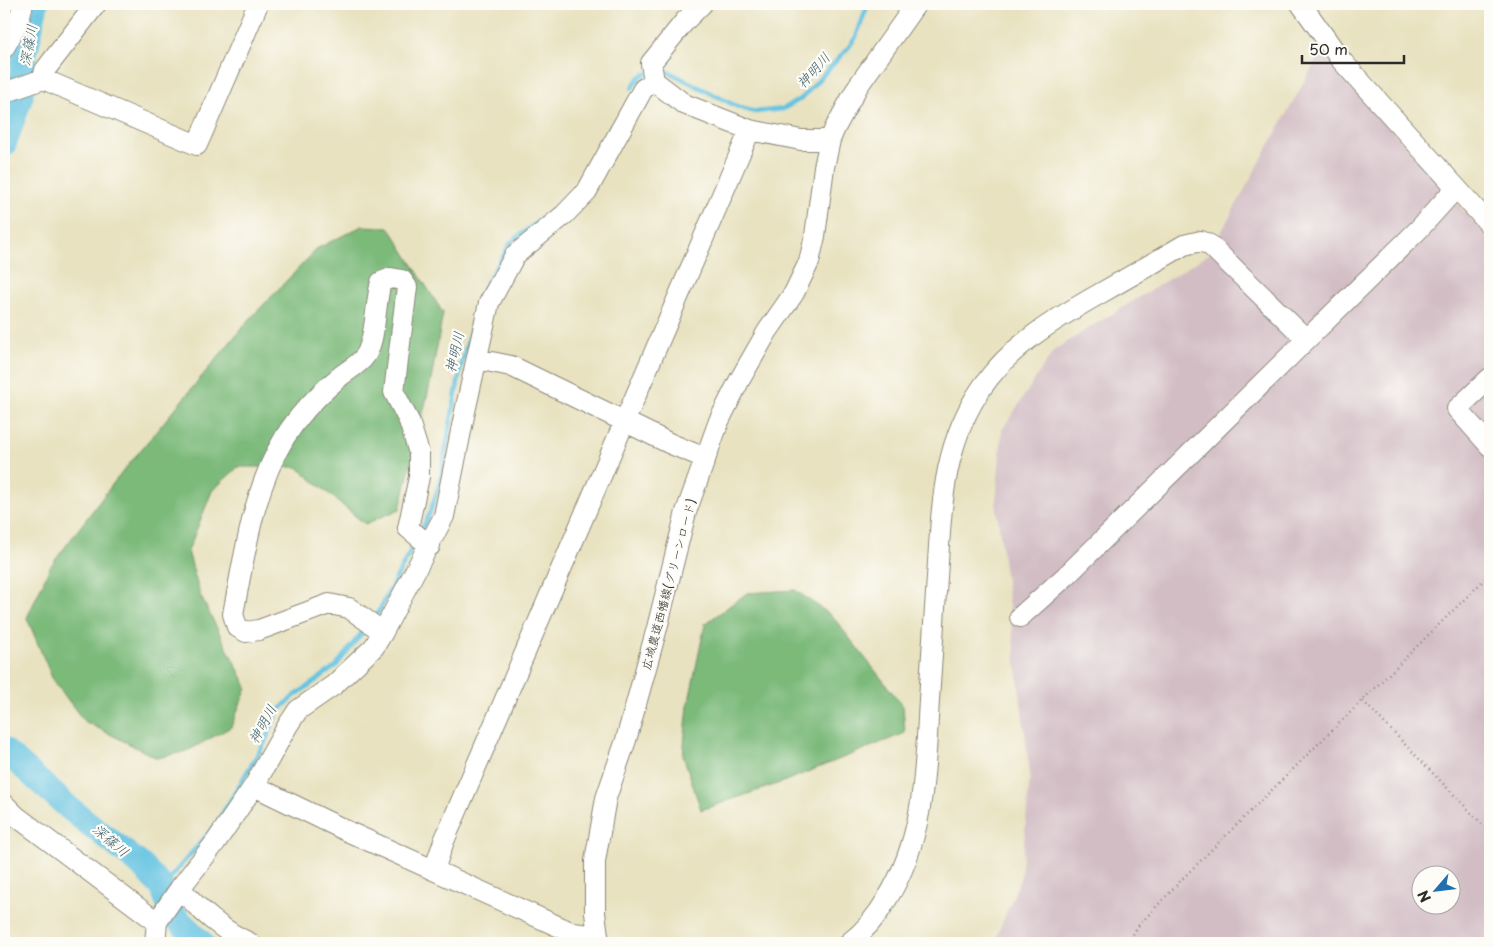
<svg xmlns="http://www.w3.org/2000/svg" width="1494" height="947" viewBox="0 0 1494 947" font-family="'Playpen Sans','Klee One',sans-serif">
  <rect width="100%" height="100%" fill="#fdfcf7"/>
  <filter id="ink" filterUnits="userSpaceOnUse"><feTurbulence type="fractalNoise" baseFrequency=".02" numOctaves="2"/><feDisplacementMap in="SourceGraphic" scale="10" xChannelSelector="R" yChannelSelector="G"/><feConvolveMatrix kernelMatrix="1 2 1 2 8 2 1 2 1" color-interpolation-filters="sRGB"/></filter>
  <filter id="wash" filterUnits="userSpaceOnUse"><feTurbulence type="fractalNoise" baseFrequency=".0096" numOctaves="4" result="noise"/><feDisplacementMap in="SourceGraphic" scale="20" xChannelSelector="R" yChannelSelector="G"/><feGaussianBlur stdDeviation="1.12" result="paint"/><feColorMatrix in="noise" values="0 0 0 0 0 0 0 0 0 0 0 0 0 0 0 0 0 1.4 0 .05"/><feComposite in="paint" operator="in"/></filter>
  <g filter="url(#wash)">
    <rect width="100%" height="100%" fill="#e8e2c0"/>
    <path fill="#d2bdc5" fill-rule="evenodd" d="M 1321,51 L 1490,240 L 1490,943 L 994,943 L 1021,877 L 1030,774 L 996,502 L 1002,430 L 1054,350 L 1209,254 ZM 1422,874 L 1452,874 L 1452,904 L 1422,904 Z"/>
    <path fill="#7cba7a" stroke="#547252" d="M 362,226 L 389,227 L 443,313 L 431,380 L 400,509 L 365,524 L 297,467 L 238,467 L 212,491 L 188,551 L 200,595 L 247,687 L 231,727 L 187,751 L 157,758 L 84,721 L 53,680 L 27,618 L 50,567 L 115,481 L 247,322 L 318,248 Z
      M 795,590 L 832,616 L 903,706 L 905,733 L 780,783 L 701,810 L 683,755 L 688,706 L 705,624 L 747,593 Z"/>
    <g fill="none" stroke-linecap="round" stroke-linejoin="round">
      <path stroke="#63c2e1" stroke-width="4.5" d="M 658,71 L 662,70 L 671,73 L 738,107 L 755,112 L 783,109 L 802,98 L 848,48 L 856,37 L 868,4
        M 632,88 C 636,81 640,75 648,73
        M 575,190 L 612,125
        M 421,531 L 429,515 L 439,486 L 461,366 L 480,295 L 511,242 L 562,203
        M 373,618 L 379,611 L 415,542
        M 219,819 L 265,742 L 278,711 L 293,697 L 336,666 L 367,626
        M 162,887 L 215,826"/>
      <path stroke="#63c2e1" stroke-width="25" d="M 4,144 L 21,96 L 23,63 L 36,4
        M 4,750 L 69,808 L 140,864 L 162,887 L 173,915 L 202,943"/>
    </g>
  </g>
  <g filter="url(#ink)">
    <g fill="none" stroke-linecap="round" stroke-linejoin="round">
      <g stroke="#8a8676" stroke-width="22">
        <path id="minor" d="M 702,4 L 685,21 L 651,63 L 654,81 L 684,104 L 750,130 L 801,140 L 830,140
          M 1301,4 L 1341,60 L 1490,225
          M 4,48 L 18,23 L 23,4
          M 43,79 L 45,70 L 96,4
          M 4,93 L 43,79 L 197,145 L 258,4
          M 477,359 L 511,366 L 671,444 L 705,458
          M 1490,378 L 1457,409 L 1490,446
          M 1020,617 L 1067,575 L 1419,229 L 1456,188
          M 383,632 L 349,608 L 329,604 L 259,630 L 246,632 L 237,627 L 233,614 C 245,554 253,489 285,437 C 298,416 317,396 336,380 C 344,372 358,366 365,356 C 376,342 375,302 381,282 L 391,278 L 402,280 L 407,287 L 394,392 L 409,421 L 419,453 L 419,477 L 408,528 L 430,546
          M 254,786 L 349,832 L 573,933 L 598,936
          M 4,804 L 16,816 L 157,922
          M 434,870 L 444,841 L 750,130
          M 180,888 C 198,909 225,933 250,943
          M 155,943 L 157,922 L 180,888 L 215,843 L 254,786 L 288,725 L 298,710 L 334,685 L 374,647 L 383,632 L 444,516 L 464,416 L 489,303 L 515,255 L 564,215 L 587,191 L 643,89 L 654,81
          M 599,943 L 595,913 L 595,861 L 606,798 L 626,740 L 657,628 L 686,512 L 719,421 L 739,381 L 767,332 L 794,293 L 809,262 L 815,236 L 824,167 L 830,140 L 835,128 L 858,86 L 916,4
          M 849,943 C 865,931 877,916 887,899 C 925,838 925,770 929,700 C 932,654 935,608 938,562 C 942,498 945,440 983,386 C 1012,344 1057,318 1101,293 C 1129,277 1157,261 1184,245 L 1201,241 L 1210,245 L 1306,339"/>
      </g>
      <path stroke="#8a8676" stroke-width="2.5" stroke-dasharray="1 4" stroke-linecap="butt" d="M 1363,701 L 1490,832
        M 1128,943 L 1138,926 L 1190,871 L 1490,574"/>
      <use href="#minor" stroke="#fff" stroke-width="20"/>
    </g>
  </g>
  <g text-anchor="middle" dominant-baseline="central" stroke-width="4.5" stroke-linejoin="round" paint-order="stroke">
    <g font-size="12" fill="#2b2b2b" stroke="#fdfcf7">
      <text transform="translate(668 584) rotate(-75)">広域農道西幡線(グリーンロード)</text>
    </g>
    <g font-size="14" font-style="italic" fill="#3f606b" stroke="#fdfcf7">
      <text transform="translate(28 45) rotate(-80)">深篠川</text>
      <text transform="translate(813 70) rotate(-48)">神明川</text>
      <text transform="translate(454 352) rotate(-77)">神明川</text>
      <text transform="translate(262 724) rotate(-61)">神明川</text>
      <text transform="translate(111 840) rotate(40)">深篠川</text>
    </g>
  </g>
  <rect width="1494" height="947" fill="none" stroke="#fdfcf7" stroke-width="20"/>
  <g transform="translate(1436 890) rotate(242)"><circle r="24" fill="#fdfcf7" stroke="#a9a8a5"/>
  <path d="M0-4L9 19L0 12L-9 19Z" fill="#1f6fb2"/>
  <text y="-8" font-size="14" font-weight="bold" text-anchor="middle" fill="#2b2b2b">N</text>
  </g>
  <path d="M1302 55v8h102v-8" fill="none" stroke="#2b2b2b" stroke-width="2.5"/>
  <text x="1309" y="55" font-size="15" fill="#2b2b2b" stroke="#fdfcf7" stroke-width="4" paint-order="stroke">50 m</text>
</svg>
